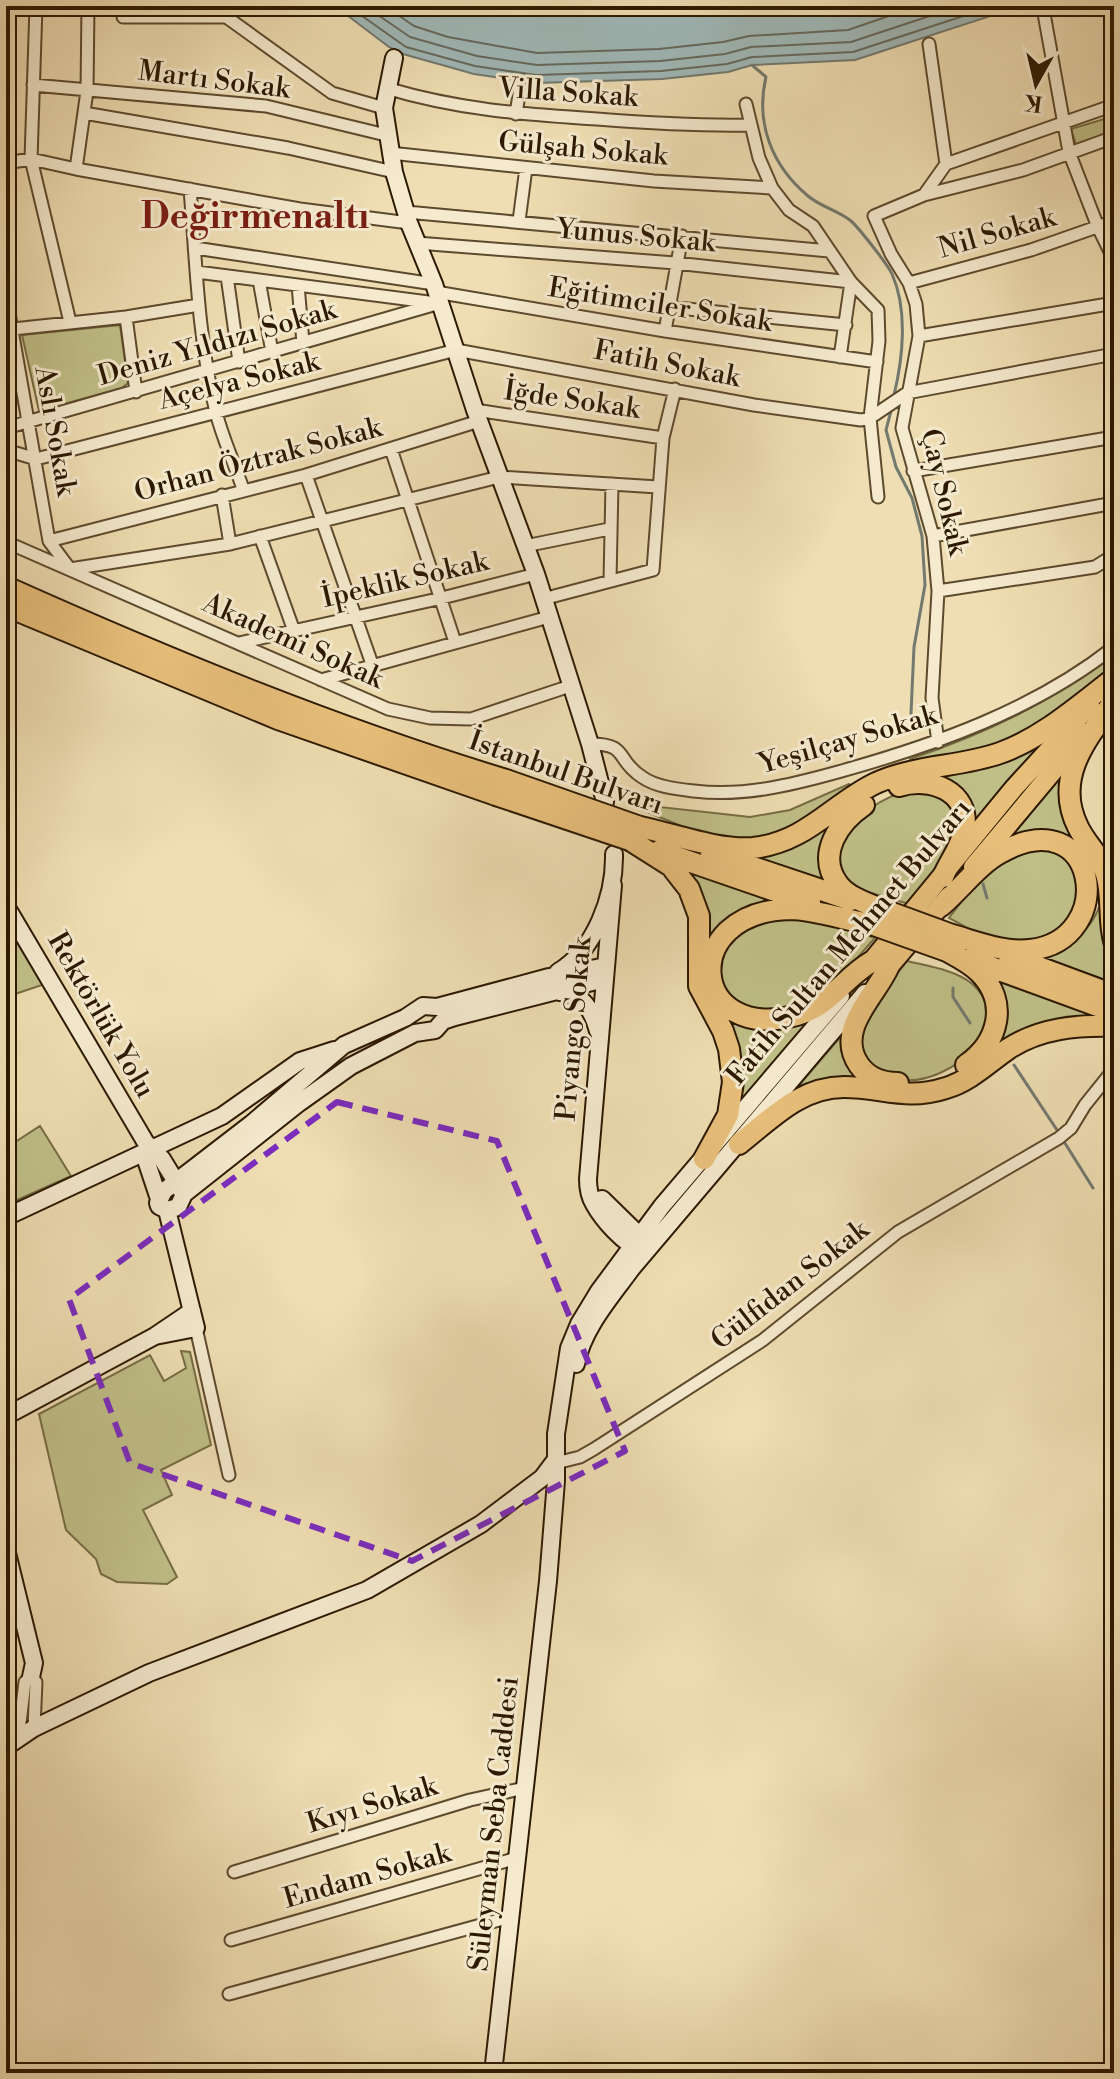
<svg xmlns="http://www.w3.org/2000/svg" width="1120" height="2079" viewBox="0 0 1120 2079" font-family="'Libre Bodoni',serif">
  <rect width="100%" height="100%" fill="#efdeb3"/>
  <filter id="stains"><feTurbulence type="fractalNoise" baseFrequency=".0025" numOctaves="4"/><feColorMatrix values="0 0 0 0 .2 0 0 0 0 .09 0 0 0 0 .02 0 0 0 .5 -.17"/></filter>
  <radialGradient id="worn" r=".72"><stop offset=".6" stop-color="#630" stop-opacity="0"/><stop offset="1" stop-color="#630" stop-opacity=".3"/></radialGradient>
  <path fill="#c0bf88" stroke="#766c44" stroke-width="2" d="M 1114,116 L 1114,133 L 1076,145 L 1071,129 Z
    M 120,325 L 128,383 L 122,388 L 39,411 L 22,335 Z
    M 1114,655 L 1114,664 C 1073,702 1027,737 972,753 C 953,758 931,759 911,763 L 910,759 C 987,733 1049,703 1114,655 Z
    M 1054,732 L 971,829 L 927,774 Z
    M 1066,770 L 1081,848 L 1004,842 Z
    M 849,784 L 851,787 L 788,832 L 739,841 L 701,834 L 632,806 L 633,804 L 750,817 L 790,810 Z
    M 939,790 L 959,814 L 950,850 L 909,904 L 851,887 L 840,875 L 836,845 L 854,820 L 880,802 L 900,792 Z
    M 837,815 L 833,888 L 743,856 Z
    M 1058,847 L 1091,880 L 1057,940 L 1006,943 L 971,930 L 949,918 L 986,870 L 1023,849 Z
    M 684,868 L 784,903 L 709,951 Z
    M 1102,899 C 1107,928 1114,953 1114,983 L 1035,955 C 1070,941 1090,938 1102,899 Z
    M 814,918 L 875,938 L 826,993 L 816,1000 L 767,1015 L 730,1001 C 709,951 716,958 752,921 Z
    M 6,921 L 45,984 L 6,997 Z
    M 907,961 C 927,966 955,970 971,983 C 1021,1026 949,1085 903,1080 C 893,1080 882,1074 873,1071 L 857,1043 L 871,1007 Z
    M 990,978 L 1107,1018 L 991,1049 Z
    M 717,1009 L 764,1028 L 808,1023 L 743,1102 L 738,1096 Z
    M 842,1035 L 844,1036 L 862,1077 L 795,1090 Z
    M 40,1126 L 71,1176 L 6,1205 L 6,1148 Z
    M 181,1351 L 190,1352 L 211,1445 L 161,1470 L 172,1495 L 143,1510 L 177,1577 L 167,1584 L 117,1582 L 101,1574 L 96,1559 L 66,1530 L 39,1414 L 150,1355 L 164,1381 L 186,1368 Z"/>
  <path fill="#a0b9b9" stroke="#72796f" stroke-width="2" d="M 335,6 L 1021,6 L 855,60 L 752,65 L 728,72 L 662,79 L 536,83 L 474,74 L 403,54 L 389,47 Z"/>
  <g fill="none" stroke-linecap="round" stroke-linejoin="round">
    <path stroke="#66695c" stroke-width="2" d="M 348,6 L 406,47 L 475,66 L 536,75 L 661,71 L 727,64 L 752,57 L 853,52 L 994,6
      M 365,6 L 410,37 L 477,56 L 537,65 L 660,61 L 725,54 L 751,47 L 851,42 L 960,6
      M 385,6 L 414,26 L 448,37 L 537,53 L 659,49 L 723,42 L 749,36 L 848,30 L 918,6"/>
    <path stroke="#72796f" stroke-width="3" d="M 752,65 L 766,77 C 755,123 772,166 808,196 C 821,207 839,211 851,221 C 859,228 888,265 892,274 C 908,310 903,358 894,395
      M 892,407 L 886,430 L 896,467 L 912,498 L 922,536 L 925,585 L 914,647 L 911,713 L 916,731
      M 951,815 L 954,827
      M 983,884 L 987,898
      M 953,988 L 953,997 L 970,1023
      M 1014,1065 L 1059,1133
      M 1063,1140 L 1093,1188"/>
    <g stroke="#5d4a2d" stroke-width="15">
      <path id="street" d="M 36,6 L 31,159 L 70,322
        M 211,6 L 332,93 L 384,108
        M 1043,8 L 1069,152 L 1098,227 L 1114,260
        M 123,17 L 175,17 L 175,6
        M 175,17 L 227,17
        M 929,44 L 946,164
        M 33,85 L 266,106 L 386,135
        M 386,88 C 460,110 521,114 597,119 C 648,123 699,126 750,125
        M 746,104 L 759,158 L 772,188 L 789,210 L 813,226 L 851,282 L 878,310 L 879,341 L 870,418 L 878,497
        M 84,113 L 288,148 L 394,172
        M 516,114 L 520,88
        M 390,153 L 654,181 L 772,188
        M 6,163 L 31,159 L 76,169 L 300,209 L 409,223
        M 76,169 L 87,91 L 88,6
        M 190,189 C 196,262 198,337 215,408 C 221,435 234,462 243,489
        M 924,195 L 946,164 L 1114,105
        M 406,212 L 829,251
        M 519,221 L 526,168
        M 417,243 L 675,263 L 851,282 L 840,357
        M 195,248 L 434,284
        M 197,272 L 436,303
        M 227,276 L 239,362
        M 259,280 L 272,352
        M 909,283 L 1031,250 L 1114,221
        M 298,285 L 303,343
        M 436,292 L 665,331 L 877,362
        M 6,296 L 49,541 L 70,569 L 230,544 L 499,477 L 658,487
        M 668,307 L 846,325
        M 126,317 L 136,392
        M 13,329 L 126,317 L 199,305
        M 665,331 L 682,236
        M 919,336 L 1114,303
        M 475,410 L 663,438
        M 6,428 L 440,303
        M 391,449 L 455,642
        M 6,450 L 36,459
        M 36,459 L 456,350 L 754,405 L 861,420 L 870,418 L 907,393 L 1114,354
        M 913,471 L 1114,437
        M 306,475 L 372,664
        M 222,495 L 230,544
        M 260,536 L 294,631
        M 933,536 L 1114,503
        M 49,541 L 306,475 L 479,421
        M 6,542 L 388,709 L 430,718 L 471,719 L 570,686
        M 525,546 L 609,529
        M 610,581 L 612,484
        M 938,591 L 1095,567 L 1114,555
        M 543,599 L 653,570 L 663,438 L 675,389
        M 239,643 L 442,598 L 536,574
        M 321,680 L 549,617
        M 938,742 L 932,698 L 938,591 L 933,536 L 902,428 L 919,336 L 916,304 L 909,283 L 891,254 L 874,216 L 924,195 L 1023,170 L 1114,137
        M 590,744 C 630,744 614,759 642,777 C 656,787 677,789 694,791 C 743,797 791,785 838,772 C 935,745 1034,710 1114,647
        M 196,1328 L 229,1475
        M 564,1461 L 580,1457 L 594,1449 L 763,1340 L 898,1232 L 1059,1138 L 1071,1128 L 1085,1105 L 1114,1069
        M 31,1677 L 36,1682 L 34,1728
        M 6,1730 L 18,1739 L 25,1682 L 31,1677
        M 234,1872 L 470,1800 L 525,1788
        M 231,1940 L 517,1858
        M 229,1994 L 510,1917"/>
    </g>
    <g stroke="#2c1900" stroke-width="20">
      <path id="secondary" d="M 394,58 L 384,108 L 394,172 L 409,223 L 434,284 L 475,410 L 536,574 L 590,744 L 605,802
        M 613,885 L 588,1179 C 588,1188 589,1196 594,1204 C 603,1220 624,1244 641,1250
        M 6,906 L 146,1143 L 162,1159 L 181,1190
        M 558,972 C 595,950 615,896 614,854
        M 559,992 C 583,993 592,1010 598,1031
        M 144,1154 L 159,1199
        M 602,1199 L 645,1241
        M 167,1210 L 178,1207 L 184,1194 L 299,1103 L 351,1066 L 415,1033 L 435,1030 L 443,1021 L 455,1017 L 604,979
        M 6,1217 L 222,1116 L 300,1061 L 334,1050
        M 155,1336 L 196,1328 L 167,1210 L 159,1206 L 158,1203 L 164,1191 L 251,1124 L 344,1045 L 405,1018 L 423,1006 L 437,1007 L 549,977 L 606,966
        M 576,1364 C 583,1328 611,1297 632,1268 L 865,993
        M 6,1416 L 155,1336 L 192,1311
        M 6,1549 L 34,1663 L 31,1677
        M 6,1747 L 34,1728 L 149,1673 L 367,1590 L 481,1524 L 542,1478 L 554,1462
        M 493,2073 L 548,1581 L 556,1481 L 556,1434 L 569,1348 L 579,1324 L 599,1291 L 662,1206 L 841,996"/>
    </g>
    <g stroke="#2c1900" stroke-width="22">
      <path id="primary" d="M 973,867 L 1085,733
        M 871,962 L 1014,788 L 1090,705
        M 888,968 L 949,896"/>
    </g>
    <g stroke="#2c1900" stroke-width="24">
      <path id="highway" d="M 6,587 C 169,660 335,728 506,780
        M 6,606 L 278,719 L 496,795
        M 1112,704 C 1085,741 1054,779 1078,827 C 1086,844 1101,856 1106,874 C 1113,896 1108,919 1114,941
        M 899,786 C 930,776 971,791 964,830 C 962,847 949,861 943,877
        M 864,805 C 839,822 816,854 838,884 C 848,897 866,903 881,909
        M 640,827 C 674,834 719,851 753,848 C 807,842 832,804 876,783 C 916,765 960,767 1000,753 C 1042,738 1078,706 1112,680
        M 630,840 L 671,866 L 689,889 L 699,916 L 699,986 L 723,1031 L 729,1049 L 733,1082 L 728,1115 L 704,1159
        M 659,851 L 810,903
        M 711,853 L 851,900
        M 941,906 C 960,890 978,865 1000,853 C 1098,797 1120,940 1030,950 C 1004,953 977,942 952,935
        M 947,951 C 958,957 970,963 979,972 C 1009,1002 999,1042 966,1065
        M 1009,956 L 1114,995
        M 969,959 L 1114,1012
        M 871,962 C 845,977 828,1007 797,1015 C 690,1045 676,912 790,909 C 814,909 849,921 874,925
        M 888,968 C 874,998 835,1030 859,1065 C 868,1078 883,1083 898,1083
        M 739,1144 C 771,1119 800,1087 844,1087 C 882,1087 906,1101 946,1088 C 970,1081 989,1062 1008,1049 C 1040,1028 1077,1025 1114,1026"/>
    </g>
    <use href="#street" stroke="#f5eace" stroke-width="11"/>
    <use href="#secondary" stroke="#f5eace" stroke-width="16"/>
    <use href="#primary" stroke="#e8bf7a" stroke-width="18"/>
    <use href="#highway" stroke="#e8bf7a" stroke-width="20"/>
    <g stroke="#2c1900" stroke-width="24" stroke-linecap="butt">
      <path id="highway-bridge" d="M 506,780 L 640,827
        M 496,795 L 630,840
        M 881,909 L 952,935
        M 874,925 L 947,951"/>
    </g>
    <use href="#highway-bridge" stroke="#e8bf7a" stroke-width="20"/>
  </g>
  <path fill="none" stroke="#7b2cbf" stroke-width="6" stroke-dasharray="16 10" stroke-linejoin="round" d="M 337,1102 L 497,1141 L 625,1451 L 412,1561 L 130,1463 L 69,1299 Z"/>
  <g text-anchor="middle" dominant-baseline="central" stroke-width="6" stroke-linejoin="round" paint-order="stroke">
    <g font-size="28" fill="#2c1900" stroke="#f5eace">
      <text transform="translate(214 80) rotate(7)">Martı Sokak</text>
      <text transform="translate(568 93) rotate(4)">Villa Sokak</text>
      <text transform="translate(583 149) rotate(5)">Gülşah Sokak</text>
      <text transform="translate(997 233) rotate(-16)">Nil Sokak</text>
      <text transform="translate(636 236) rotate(5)">Yunus Sokak</text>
      <text transform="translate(660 305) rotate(9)">Eğitimciler Sokak</text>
      <text transform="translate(217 343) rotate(-16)">Deniz Yıldızı Sokak</text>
      <text transform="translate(667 364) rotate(11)">Fatih Sokak</text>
      <text transform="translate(239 381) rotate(-14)">Açelya Sokak</text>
      <text transform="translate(572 400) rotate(8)">İğde Sokak</text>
      <text transform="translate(55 431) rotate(80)">Aslı Sokak</text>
      <text transform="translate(258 460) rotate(-15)">Orhan Öztrak Sokak</text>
      <text transform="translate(944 492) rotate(77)">Çay Sokak</text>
      <text transform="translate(405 580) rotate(-13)">İpeklik Sokak</text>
      <text transform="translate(293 641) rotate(24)">Akademi Sokak</text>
      <text transform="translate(848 740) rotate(-16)">Yeşilçay Sokak</text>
      <text transform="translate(566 773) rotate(19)">İstanbul Bulvarı</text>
      <text transform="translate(849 942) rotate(-50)">Fatih Sultan Mehmet Bulvarı</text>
      <text transform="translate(101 1015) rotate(60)">Rektörlük Yolu</text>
      <text transform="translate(574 1029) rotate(-85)">Piyango Sokak</text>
      <text transform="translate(790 1285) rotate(-38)">Gülfidan Sokak</text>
      <text transform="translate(372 1805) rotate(-17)">Kıyı Sokak</text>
      <text transform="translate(494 1824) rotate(-84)">Süleyman Seba Caddesi</text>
      <text transform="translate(367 1876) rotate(-16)">Endam Sokak</text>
    </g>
    <g font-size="36" font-weight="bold" fill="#7a1f14" stroke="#f5eace">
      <text x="255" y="217">Değirmenaltı</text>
    </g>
  </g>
  <rect width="1120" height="2079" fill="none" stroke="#efdeb3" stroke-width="32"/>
  <rect x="8" y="8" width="1104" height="2063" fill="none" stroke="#2c1900" stroke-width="4"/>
  <rect x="16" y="16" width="1088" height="2047" fill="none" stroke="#2c1900" stroke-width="2"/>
  <g transform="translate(1036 84) rotate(188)" stroke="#f5eace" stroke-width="6" paint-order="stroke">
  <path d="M0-6L14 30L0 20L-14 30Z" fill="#2c1900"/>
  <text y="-12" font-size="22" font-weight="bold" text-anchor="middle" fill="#2c1900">K</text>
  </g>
  <rect width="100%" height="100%" filter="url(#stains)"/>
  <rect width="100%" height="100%" fill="url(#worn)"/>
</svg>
